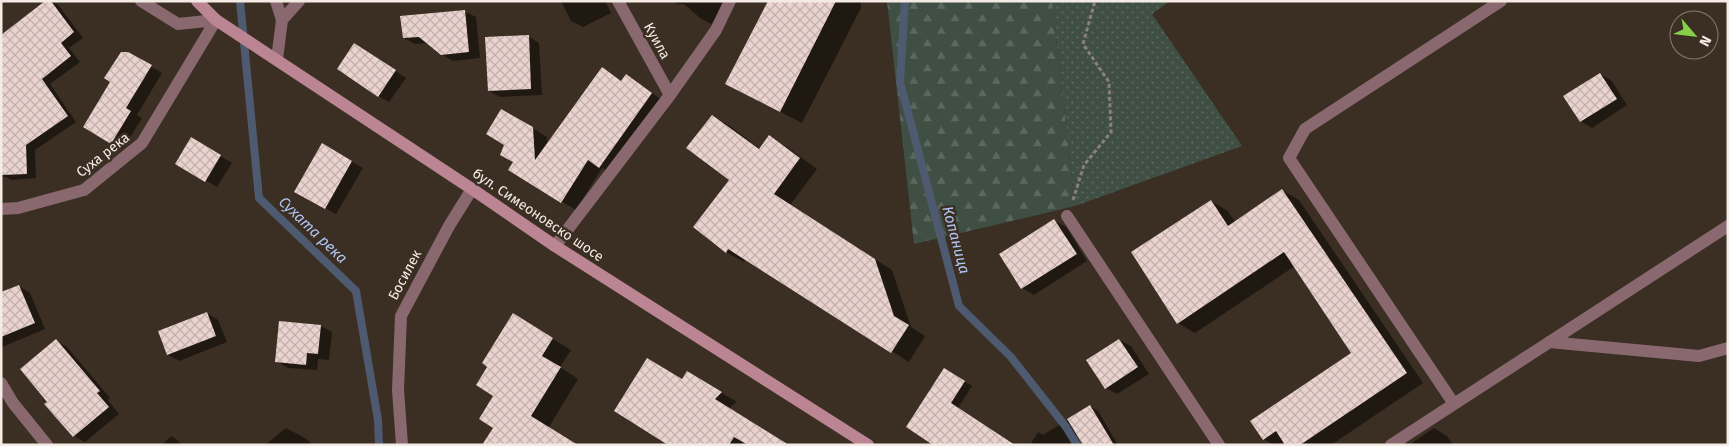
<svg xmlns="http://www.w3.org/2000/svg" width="1729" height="446" viewBox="0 0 1729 446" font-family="'Fira Sans',sans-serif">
  <defs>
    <pattern id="grass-dots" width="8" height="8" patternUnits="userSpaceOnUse" patternTransform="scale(1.25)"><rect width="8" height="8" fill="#3f4f44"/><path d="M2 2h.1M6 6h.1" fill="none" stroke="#5b685f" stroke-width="1.8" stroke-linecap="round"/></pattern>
    <pattern id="forest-firs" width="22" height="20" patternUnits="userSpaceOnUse" patternTransform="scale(1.25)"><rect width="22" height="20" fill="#3f4f44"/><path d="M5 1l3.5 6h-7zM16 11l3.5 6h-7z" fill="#5b685f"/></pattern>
    <pattern id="building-cross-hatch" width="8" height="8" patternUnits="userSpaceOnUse" patternTransform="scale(1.25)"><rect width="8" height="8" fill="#ead3cf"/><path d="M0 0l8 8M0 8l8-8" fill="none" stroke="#c2b0ac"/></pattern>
  </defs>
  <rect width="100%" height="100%" fill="#3b2f23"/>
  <path fill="url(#grass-dots)" d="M 1052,1 L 1170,1 L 1152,14 L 1242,146 L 1075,206 Z"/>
  <path fill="url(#forest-firs)" d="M 887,1 L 1052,1 L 1075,206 L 914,244 Z"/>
  <path fill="#0007" d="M 47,1 L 51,1 L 58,5 L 83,38 L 69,48 L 80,62 L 50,84 L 76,122 L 35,150 L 36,178 L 11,180 L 6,177 L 1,177 L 1,140 Z
    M 561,1 L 605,1 L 611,13 L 583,27 L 571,21 Z
    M 672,1 L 730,1 L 711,24 L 700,18 L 684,4 L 677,4 Z
    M 769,1 L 860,1 L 861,8 L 802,123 L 727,84 Z
    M 464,11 L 476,17 L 480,58 L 453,61 L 441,54 L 428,43 L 415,44 L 404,38 Z
    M 528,36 L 539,43 L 542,95 L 500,97 L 489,91 Z
    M 365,51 L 406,78 L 389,102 L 378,96 Z
    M 128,53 L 162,73 L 137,115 L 142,118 L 123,149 L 84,127 Z
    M 605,71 L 622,81 L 626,76 L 665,102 L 613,174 L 602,168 L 576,210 L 510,170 L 515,161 L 506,145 L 502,110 L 547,137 L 547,145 Z
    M 1600,74 L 1611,80 L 1627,105 L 1592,128 L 1580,121 Z
    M 712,116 L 730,126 L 760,149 L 769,137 L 787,147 L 817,169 L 790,205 L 892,270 L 911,327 L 925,336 L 909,362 L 746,259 L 744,262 L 726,252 L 730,180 Z
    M 192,139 L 232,163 L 217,187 L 177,163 Z
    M 322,145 L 363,168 L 336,214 L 296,192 Z
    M 1282,190 L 1299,200 L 1423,383 L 1331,445 L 1273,445 L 1264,439 L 1353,353 L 1295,266 L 1195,333 L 1178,323 L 1133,252 L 1211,201 L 1228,211 L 1235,222 Z
    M 1054,221 L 1066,227 L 1087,261 L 1034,295 L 1022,288 L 1001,255 Z
    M 19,286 L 30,293 L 45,329 L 2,347 L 1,294 Z
    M 207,313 L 218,320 L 227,342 L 179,361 L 168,355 Z
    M 321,326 L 332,332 L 329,360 L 318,359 L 317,370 L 288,368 L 276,361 Z
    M 532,326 L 571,350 L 560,367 L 578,379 L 549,427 L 494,427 Z
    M 1119,340 L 1131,346 L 1149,374 L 1117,394 L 1106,388 Z
    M 56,341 L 67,347 L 110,398 L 108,400 L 119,414 L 85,442 L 74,436 L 49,402 Z
    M 952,374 L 972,386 L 935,445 Z
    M 703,382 L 737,402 L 729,408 L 784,445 L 671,445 Z
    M 1090,406 L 1098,411 L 1118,445 L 1084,445 L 1078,433 L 1070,445 L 1030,445 L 1038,432 L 1043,435 Z
    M 286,428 L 305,438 L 313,445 L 265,445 Z
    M 1434,428 L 1447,436 L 1453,445 L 1409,445 Z
    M 171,436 L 176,439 L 182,445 L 162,445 Z"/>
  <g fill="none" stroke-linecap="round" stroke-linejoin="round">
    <path stroke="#4e5a70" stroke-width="8" d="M 240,1 L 259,198 L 356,291 L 378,420 L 379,445
      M 905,1 L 900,82 L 959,306 L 1011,357 L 1066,427 L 1077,445"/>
  </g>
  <path fill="url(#building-cross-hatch)" d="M 45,1 L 51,1 L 74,32 L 61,43 L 71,56 L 42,79 L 68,116 L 26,145 L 27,174 L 1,175 L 1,35 Z
    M 768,1 L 836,1 L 780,112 L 725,84 Z
    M 465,10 L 469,52 L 441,55 L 419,37 L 403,38 L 400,16 Z
    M 529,35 L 531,89 L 488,91 L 485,37 Z
    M 354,43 L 396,70 L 378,97 L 337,69 Z
    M 121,52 L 128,52 L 152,65 L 126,108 L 131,111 L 111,144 L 83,127 L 110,82 L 104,78 Z
    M 602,67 L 621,81 L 626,74 L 652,93 L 599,168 L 588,160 L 561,203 L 508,170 L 513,162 L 500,155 L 504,145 L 486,134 L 501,109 L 533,127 L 535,160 Z
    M 1600,73 L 1617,99 L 1580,122 L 1563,96 Z
    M 712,115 L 759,149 L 769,135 L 800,158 L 774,194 L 875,259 L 894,316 L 909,325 L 891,353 L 728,249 L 726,253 L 693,227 L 729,180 L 686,148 Z
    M 191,137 L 221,155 L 205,182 L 175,164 Z
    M 322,143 L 352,161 L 325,209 L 294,192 Z
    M 1282,189 L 1407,373 L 1300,445 L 1285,445 L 1276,431 L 1263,440 L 1250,421 L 1351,353 L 1284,252 L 1177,324 L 1131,252 L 1211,200 L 1228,226 Z
    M 1054,219 L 1077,254 L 1021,289 L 999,254 Z
    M 19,285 L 35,323 L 1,337 L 1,292 Z
    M 207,312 L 216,336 L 167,355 L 158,331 Z
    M 513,313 L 553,338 L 542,356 L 561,367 L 531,416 L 578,445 L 482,445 L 493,428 L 479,419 L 493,396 L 476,385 L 487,367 L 482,363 Z
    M 279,321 L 321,325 L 318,354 L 307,353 L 306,365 L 275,362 Z
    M 56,339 L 100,391 L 97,393 L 109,407 L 73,437 L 44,404 L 47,402 L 20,369 Z
    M 1119,339 L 1138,367 L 1105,389 L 1086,360 Z
    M 647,358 L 682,379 L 687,371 L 722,392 L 715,399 L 789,445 L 748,445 L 734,437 L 729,445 L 668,445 L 614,411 Z
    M 944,368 L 965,381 L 951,403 L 1015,445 L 933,445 L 906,427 Z
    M 1090,405 L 1114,445 L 1083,445 L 1067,419 Z"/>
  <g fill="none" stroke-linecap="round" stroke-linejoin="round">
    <path stroke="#8a8076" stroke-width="3" stroke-dasharray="4 2.5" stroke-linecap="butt" d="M 1073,200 L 1084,165 L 1111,132 L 1109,82 L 1083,44 L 1095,1"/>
    <path stroke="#8a6870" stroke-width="12" d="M 276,1 L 282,20
      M 277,59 L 282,20 L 299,1
      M 1067,216 L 1219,445
      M 1549,342 L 1699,356 L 1728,348
      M 1454,404 L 1289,158 L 1305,129 L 1501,1
      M 1391,445 L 1728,226"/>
    <path stroke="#8a6870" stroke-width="12" d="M 141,1 L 178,24 L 216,20
      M 618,1 L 670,95
      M 1,209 L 18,208 L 84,190 L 142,143 L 216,20
      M 555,246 L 670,95 L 716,30 L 730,1
      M 1,383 L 13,403 L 47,445
      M 402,445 L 398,390 L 401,316 L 449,226 L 472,189"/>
    <path stroke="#bb8593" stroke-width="12" d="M 197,1 L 216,20 L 472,189 L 555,246 L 868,445"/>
  </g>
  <g text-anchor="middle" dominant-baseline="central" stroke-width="5" stroke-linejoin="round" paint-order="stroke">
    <g font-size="14" fill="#f3ebe4" stroke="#3b2f23">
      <text transform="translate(657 41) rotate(61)">Куила</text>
      <text transform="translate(103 155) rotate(-38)">Суха река</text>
      <text transform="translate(538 215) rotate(34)">бул. Симеоновско шосе</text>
      <text transform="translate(405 275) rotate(-62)">Босилек</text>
    </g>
    <g font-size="15" font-style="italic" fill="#afc6f5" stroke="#3b2f23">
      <text transform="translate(313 230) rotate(44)">Сухата река</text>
      <text transform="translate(956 240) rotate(75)">Копаница</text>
    </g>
  </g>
  <rect width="1729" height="446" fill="none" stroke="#f3ebe4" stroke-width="5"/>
  <g transform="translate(1694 35) rotate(118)"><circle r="24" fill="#3b2f23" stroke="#857a70"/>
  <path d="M0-4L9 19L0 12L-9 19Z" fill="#87cf4b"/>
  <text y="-8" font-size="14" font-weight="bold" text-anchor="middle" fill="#f3ebe4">N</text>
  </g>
</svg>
